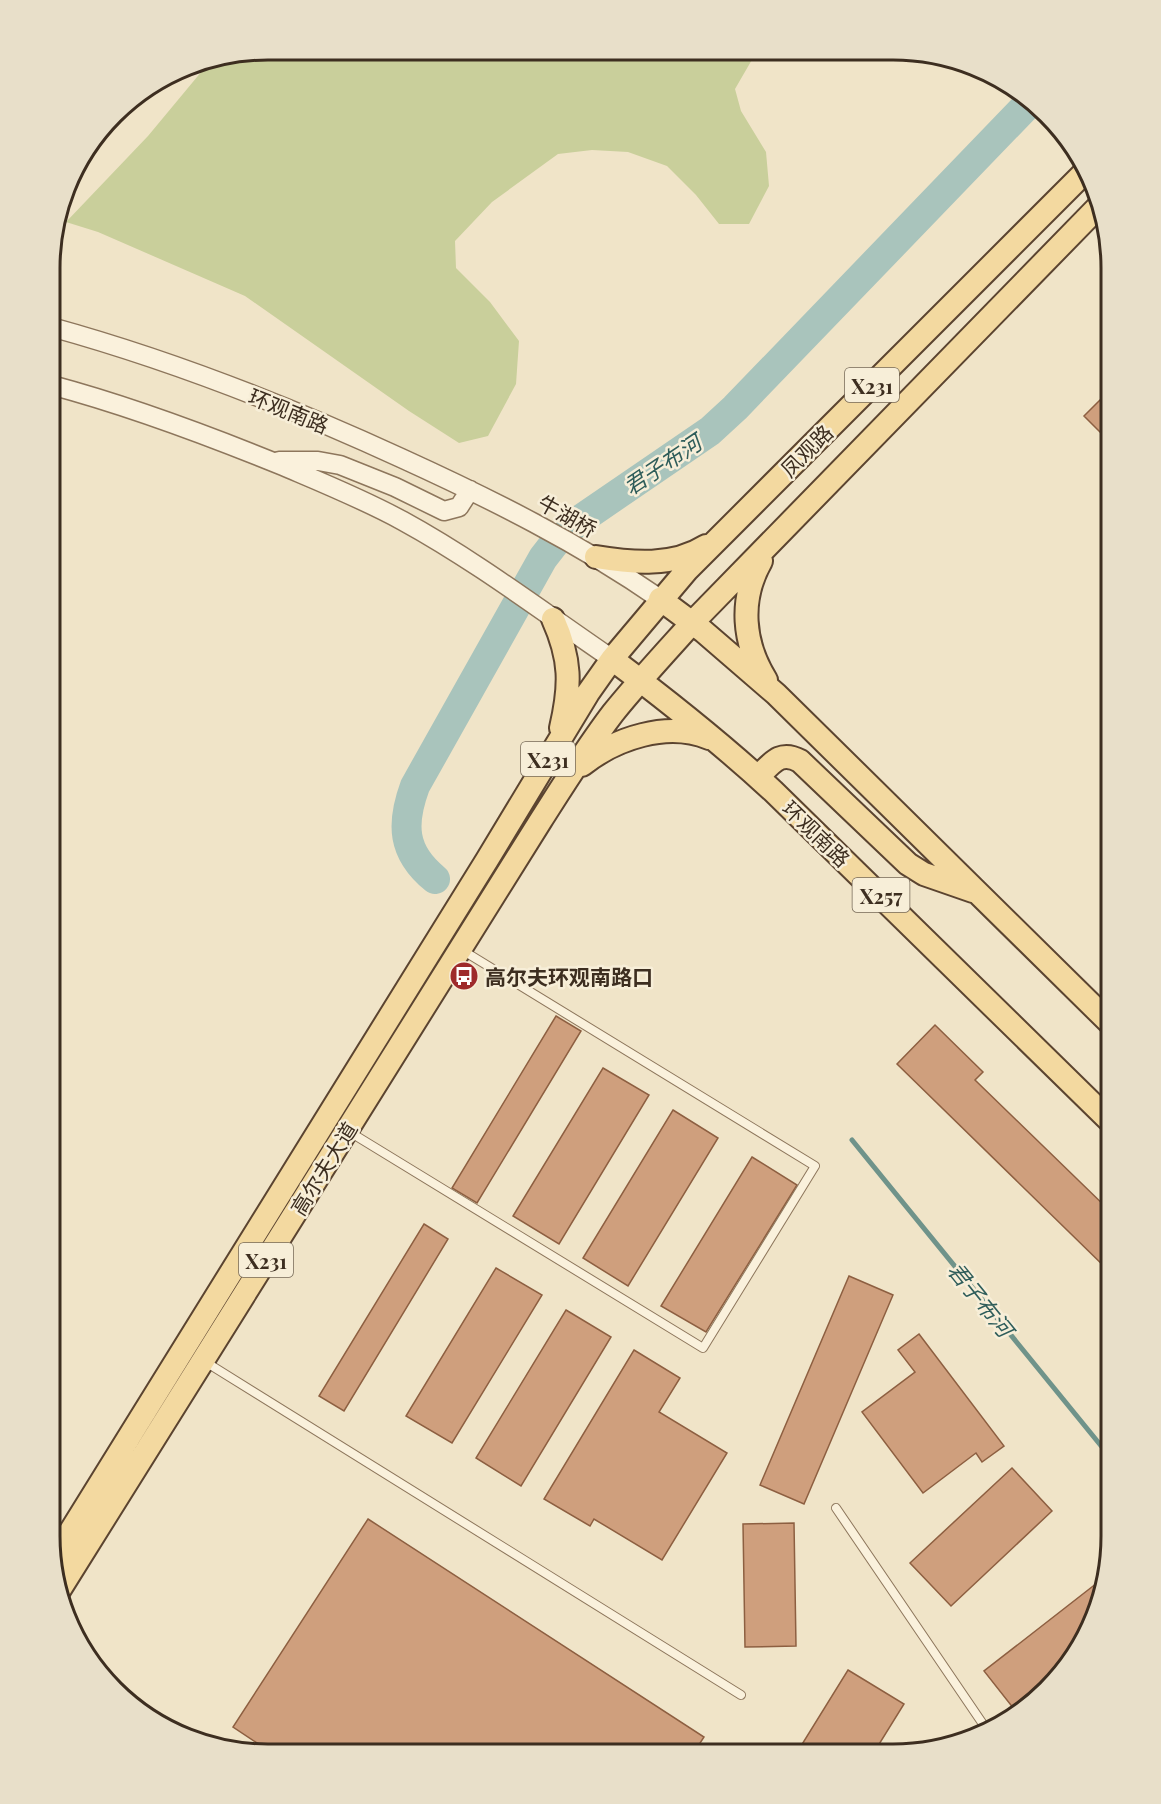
<svg xmlns="http://www.w3.org/2000/svg" width="1161" height="1804" viewBox="0 0 1161 1804" font-family="'Playfair Display','Noto Sans SC',serif">
  <rect width="100%" height="100%" fill="#f0e4c8"/>
  <path fill="#c9cf9b" d="M 268,50 L 757,51 L 735,89 L 741,111 L 766,152 L 769,186 L 749,224 L 719,224 L 696,195 L 667,166 L 628,152 L 592,150 L 558,154 L 492,202 L 455,241 L 456,268 L 490,302 L 519,341 L 516,384 L 488,436 L 459,443 L 409,411 L 245,296 L 98,232 L 66,222 L 148,136 L 202,71 L 204,62 Z"/>
  <g fill="none" stroke-linecap="round" stroke-linejoin="round">
    <path stroke="#6f938a" stroke-width="5" d="M 852,1140 L 1111,1458"/>
    <path stroke="#a9c4bc" stroke-width="30" d="M 435,879 C 402,852 401,824 415,786 L 543,558 L 557,540 L 577,522 L 710,431 L 735,408 L 1031,101"/>
  </g>
  <path fill="#cf9f7d" stroke="#8d5f41" stroke-width="1.5" d="M 1111,389 L 1111,443 L 1084,416 Z
    M 556,1016 L 581,1031 L 477,1203 L 452,1188 Z
    M 935,1025 L 983,1072 L 975,1080 L 1111,1212 L 1111,1273 L 897,1064 Z
    M 603,1068 L 649,1095 L 559,1244 L 513,1216 Z
    M 673,1110 L 718,1138 L 628,1286 L 583,1258 Z
    M 752,1157 L 797,1185 L 706,1332 L 661,1306 Z
    M 424,1224 L 448,1239 L 344,1411 L 319,1396 Z
    M 496,1268 L 542,1295 L 452,1443 L 406,1416 Z
    M 849,1276 L 893,1295 L 804,1504 L 760,1485 Z
    M 566,1310 L 611,1337 L 521,1486 L 476,1458 Z
    M 919,1334 L 1004,1446 L 982,1462 L 976,1453 L 923,1493 L 862,1412 L 915,1372 L 898,1350 Z
    M 634,1350 L 680,1378 L 659,1412 L 727,1453 L 662,1560 L 594,1519 L 590,1526 L 544,1499 Z
    M 1012,1468 L 1052,1511 L 951,1606 L 910,1563 Z
    M 368,1519 L 704,1737 L 693,1754 L 272,1753 L 233,1727 Z
    M 794,1523 L 796,1646 L 745,1647 L 743,1524 Z
    M 1097,1583 L 1103,1591 L 1100,1606 L 1067,1669 L 1014,1709 L 984,1671 Z
    M 848,1670 L 904,1704 L 873,1754 L 796,1754 Z"/>
  <g fill="none" stroke-linecap="round" stroke-linejoin="round">
    <g stroke="#8d765c" stroke-width="10">
      <path id="service" d="M 348,1131 L 703,1348 L 815,1166 L 462,950
        M 204,1361 L 741,1695
        M 836,1508 L 987,1730"/>
    </g>
    <g stroke="#8d765c" stroke-width="21">
      <path id="tertiary" d="M 51,327 C 171,360 288,406 401,458 C 491,499 579,543 660,599
        M 51,385 C 130,406 207,435 283,466 C 323,483 365,500 403,521 C 476,561 543,612 612,659
        M 279,461 L 318,461 L 340,465 L 395,487 L 444,511 L 459,507 L 470,490"/>
    </g>
    <g stroke="#5b4430" stroke-width="26">
      <path id="primary" d="M 596,557 C 632,563 673,567 706,546
        M 761,561 C 739,600 743,643 766,680
        M 660,599 L 703,631 L 776,694 L 1111,1024
        M 553,619 C 571,659 571,685 561,728
        M 612,659 C 668,701 722,744 773,791 L 1111,1122
        M 582,765 C 616,738 667,721 709,738
        M 758,777 C 772,763 780,750 800,761 L 908,864 L 924,874 L 973,891
        M 54,1558 L 487,860 L 588,693 L 612,659 L 687,570 L 1085,172
        M 60,1589 L 541,820 C 564,784 587,747 613,713 C 638,682 665,653 692,623 L 1099,206"/>
    </g>
    <use href="#service" stroke="#faf1dc" stroke-width="8"/>
    <use href="#tertiary" stroke="#faf1dc" stroke-width="18"/>
    <use href="#primary" stroke="#f3d9a0" stroke-width="22"/>
  </g>
  <defs>
    <g id="bus-disc" transform="scale(1.5)"><circle r="9.5" fill="#9e2a2b" stroke="#f7eed8"/><path d="M-5-6H5V4H4V6H2V4H-2V6H-4V4H-5ZM-3.5-4V0h7V-4ZM-3.5 1.2v1.5H-2V1.2ZM2 1.2v1.5H3.5V1.2Z" fill="#fff"/></g>
  </defs>
  <g fill-rule="evenodd">
    <use href="#bus-disc" x="464" y="976"/>
  </g>
  <g text-anchor="middle" dominant-baseline="central" stroke-width="5" stroke-linejoin="round" paint-order="stroke">
    <g fill="#f7eed8" stroke="#756857" stroke-width="1.5">
      <rect x="845" y="368" width="54" height="34" rx="4.5"/>
      <rect x="521" y="742" width="54" height="34" rx="4.5"/>
      <rect x="852.5" y="878" width="57" height="34" rx="4.5"/>
      <rect x="239" y="1243" width="54" height="34" rx="4.5"/>
    </g>
    <g font-size="20" font-weight="bold" fill="#3d2e20">
      <text x="872" y="385">X231</text>
      <text x="548" y="759">X231</text>
      <text x="881" y="895">X257</text>
      <text x="266" y="1260">X231</text>
    </g>
    <g font-size="21" fill="#3d2e20" stroke="#f7eed8">
      <text transform="translate(289 410) rotate(22)">环观南路</text>
      <text transform="translate(806 450) rotate(-45)">凤观路</text>
      <text transform="translate(568 515) rotate(29)">牛湖桥</text>
      <text transform="translate(817 833) rotate(44)">环观南路</text>
      <text transform="translate(323 1168) rotate(-58)">高尔夫大道</text>
    </g>
    <g font-size="21" font-weight="bold" fill="#3d2e20" stroke="#f7eed8" text-anchor="start">
      <text x="485" y="976">高尔夫环观南路口</text>
    </g>
    <g font-size="22" font-style="italic" fill="#2f5d5a" stroke="#f7eed8">
      <text transform="translate(662 464) rotate(-34)">君子布河</text>
      <text transform="translate(981 1299) rotate(51)">君子布河</text>
    </g>
  </g>
  <path d="M0 0H1161V1804H0ZM268 60H893A208 208 0 0 1 1101 268V1536A208 208 0 0 1 893 1744H268A208 208 0 0 1 60 1536V268A208 208 0 0 1 268 60Z" fill="#e8dfc9" fill-rule="evenodd"/>
  <path fill="none" stroke="#3d2e20" stroke-width="3" d="M268 60H893A208 208 0 0 1 1101 268V1536A208 208 0 0 1 893 1744H268A208 208 0 0 1 60 1536V268A208 208 0 0 1 268 60Z"/>
</svg>
